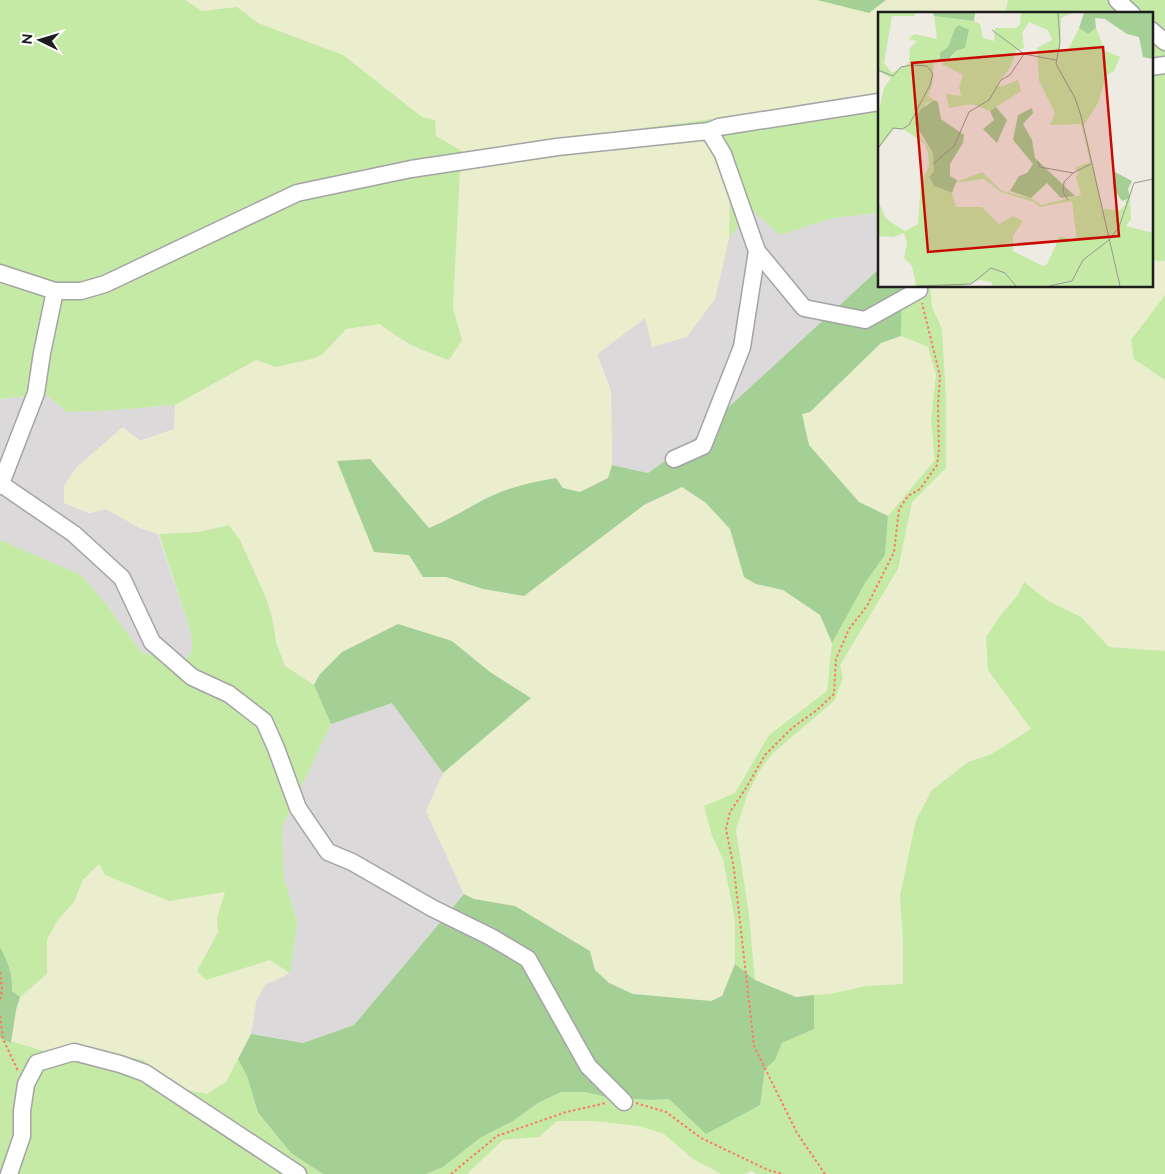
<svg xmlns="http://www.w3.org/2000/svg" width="1165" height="1174" viewBox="0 0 1165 1174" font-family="Raleway,sans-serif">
  <rect width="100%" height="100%" fill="#eeebe2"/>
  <path fill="#dbd9d9" d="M 752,210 L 781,234 L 833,218 L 879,213 L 879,269 L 684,448 L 648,473 L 612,465 L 611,391 L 597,354 L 645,318 L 715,299 L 729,238 Z
    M 45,394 L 67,412 L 102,411 L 175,405 L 175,429 L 139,441 L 123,427 L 76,468 L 64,486 L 89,513 L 106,509 L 140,528 L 158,534 L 190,629 L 193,649 L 185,661 L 174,663 L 140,651 L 106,604 L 81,575 L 0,540 L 0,399 Z
    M 392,703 L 443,773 L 426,811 L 464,894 L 354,1025 L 303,1043 L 251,1034 L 256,1002 L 297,922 L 284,879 L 282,827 L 331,724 Z"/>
  <path fill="#eaeecc" d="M 185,0 L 817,0 L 869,12 L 886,0 L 1008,0 L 1005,14 L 879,14 L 879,94 L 841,98 L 729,117 L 603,133 L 467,154 L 436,136 L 435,120 L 422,117 L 343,55 L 258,23 L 237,7 L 202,11 Z
    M 701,137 L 720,165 L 730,194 L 729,238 L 715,299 L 687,337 L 652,347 L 645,318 L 597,354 L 611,391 L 612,465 L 608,478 L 580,492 L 563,488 L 486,498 L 446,521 L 429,528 L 370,459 L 338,461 L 409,555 L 424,577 L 446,577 L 483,589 L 682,487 L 706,503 L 730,529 L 744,577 L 756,584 L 783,590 L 820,615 L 832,643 L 827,691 L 769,735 L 712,836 L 723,859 L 735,920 L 735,964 L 722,996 L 711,1001 L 633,994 L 609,984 L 595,970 L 590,951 L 515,906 L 474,899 L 464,894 L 426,811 L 443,773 L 531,698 L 490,672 L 452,641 L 320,674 L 314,685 L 285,666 L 276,642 L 272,617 L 266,598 L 240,540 L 229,525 L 199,532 L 159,534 L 140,528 L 106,509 L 89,513 L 64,503 L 64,486 L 76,468 L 123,427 L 140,441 L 174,429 L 175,405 L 256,360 L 276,367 L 323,354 L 346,329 L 380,323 L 399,339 L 418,349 L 462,340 L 453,308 L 460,170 Z
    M 1151,260 L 1165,261 L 1165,295 L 1157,306 L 1134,359 L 1165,380 L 1165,651 L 1109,647 L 1081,617 L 1048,601 L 1024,582 L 1018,595 L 1003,612 L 988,670 L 1032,729 L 989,755 L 968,762 L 933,790 L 916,820 L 900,896 L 903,940 L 903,985 L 866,986 L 830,994 L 796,997 L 755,980 L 749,915 L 736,830 L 747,795 L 760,770 L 773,753 L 834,701 L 843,678 L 840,665 L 898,570 L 912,502 L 945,468 L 942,329 L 932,307 L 930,286 L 1151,286 Z
    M 901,336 L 929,347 L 936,375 L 931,421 L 935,460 L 888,516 L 859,502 L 809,445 L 802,414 L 810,412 L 881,343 Z
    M 99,864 L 169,901 L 225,892 L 217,918 L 218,932 L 197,970 L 206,980 L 270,960 L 290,973 L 265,985 L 256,1002 L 251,1034 L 226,1082 L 208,1094 L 174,1087 L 93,1051 L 73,1045 L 44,1051 L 11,1043 L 16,1010 L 20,997 L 47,974 L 47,941 L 57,921 L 74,902 L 83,880 Z
    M 557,1121 L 593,1121 L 639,1126 L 664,1134 L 693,1159 L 721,1174 L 467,1174 L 503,1140 L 539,1137 Z"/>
  <path fill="#c4eaa6" d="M 0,0 L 185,0 L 202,11 L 237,7 L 258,23 L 343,55 L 422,117 L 435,120 L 436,136 L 467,154 L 603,133 L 729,117 L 841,98 L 879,94 L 879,213 L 833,218 L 780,235 L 752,210 L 729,238 L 730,194 L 720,165 L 701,137 L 460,170 L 453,308 L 462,340 L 449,360 C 420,350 404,343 380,324 L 346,329 L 323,354 L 312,359 L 276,367 L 256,360 L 175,405 L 102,411 L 67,412 L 45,394 L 0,399 Z
    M 1008,0 L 1165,0 L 1165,261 L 1151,260 L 1151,14 L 1005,14 Z
    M 902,286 L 930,286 L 932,307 L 942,329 L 946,398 L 946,468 L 912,502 L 898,569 L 840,665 L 843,678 L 834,701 L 773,753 L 760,770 L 747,795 L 736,830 L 749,915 L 755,980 L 735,964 L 735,920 L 723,859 L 712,836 L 704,806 L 735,793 L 769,735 L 827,691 L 832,643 L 865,583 L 885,555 L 888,516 L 935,460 L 931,421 L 936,375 L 928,347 L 901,336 Z
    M 1165,295 L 1165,380 L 1134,359 L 1131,340 Z
    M 229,525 L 240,540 L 266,598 L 272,617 L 276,642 L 285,666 L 314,685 L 331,724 L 282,827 L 284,879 L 297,922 L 290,973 L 270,960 L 206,980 L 197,971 L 218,932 L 217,918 L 225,892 L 169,901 L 105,875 L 99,864 L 83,880 L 74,902 L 57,921 L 47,940 L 47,974 L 20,997 L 12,991 C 13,975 8,962 0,947 L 0,540 L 81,575 L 106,604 L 140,651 L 174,663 L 185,661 L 193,649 L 190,629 L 159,534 L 199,532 Z
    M 1024,582 L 1048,601 L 1081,617 L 1109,647 L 1165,651 L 1165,1174 L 757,1174 L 751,1171 L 745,1174 L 721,1174 L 693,1159 L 664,1134 L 639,1126 L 593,1121 L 557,1121 L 539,1137 L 503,1140 L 467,1174 L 426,1174 L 443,1167 L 480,1138 L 513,1121 L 538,1103 L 561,1092 L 585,1092 L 606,1097 L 651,1100 L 669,1099 L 760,1105 L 765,1069 L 775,1060 L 782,1043 L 814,1029 L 814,995 L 830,994 L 866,986 L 903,984 L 903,940 L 900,896 L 916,820 L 932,790 L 968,762 L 990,755 L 1031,729 L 988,670 L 986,637 L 1003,612 L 1018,595 Z
    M 0,1038 L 44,1051 L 73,1045 L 93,1051 L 143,1060 L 174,1087 L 207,1094 L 226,1082 L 238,1059 L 247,1076 L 258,1114 L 291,1153 L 323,1174 L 0,1174 Z"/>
  <path fill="#a4cf95" d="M 817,0 L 886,0 L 869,13 Z
    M 879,269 L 879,286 L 902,286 L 901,336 L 881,343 L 810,412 L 802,414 L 809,445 L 859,502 L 888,516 L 885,555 L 865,583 L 832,643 L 820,615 L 783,590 L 756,584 L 744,577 L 730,529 L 706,503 L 682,487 L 644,505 L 524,596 L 483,589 L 446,577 L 423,577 L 409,555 L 374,552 L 337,461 L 370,459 L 429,528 C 449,520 466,509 485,499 C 506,488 532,482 556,478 L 563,488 L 580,492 L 608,478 L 612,465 L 648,473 L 684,448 Z
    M 398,624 L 452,641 L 490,672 L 531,698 L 443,773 L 392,703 L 331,724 L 314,685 L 320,674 L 342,652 Z
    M 464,894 L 474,899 L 515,906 L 590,951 L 595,970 L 609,983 L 633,994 L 711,1001 L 722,996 L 735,964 L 755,980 L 796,997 L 814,995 L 814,1029 L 782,1043 L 775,1060 L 765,1069 L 760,1105 L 706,1134 L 669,1099 L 651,1100 L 606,1097 L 585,1092 L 561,1092 L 538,1103 L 513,1121 L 480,1138 L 443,1167 L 426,1174 L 323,1174 L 291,1153 L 258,1113 L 247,1076 L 238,1059 L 251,1034 L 303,1043 L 354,1025 Z
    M 0,947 C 8,962 13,975 12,991 L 20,997 L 16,1010 L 11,1043 L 0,1038 Z"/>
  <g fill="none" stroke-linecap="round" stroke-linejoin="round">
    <g stroke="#a4a4a4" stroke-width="19">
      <path id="minor" d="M 1117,0 L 1132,14
        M 1151,30 L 1165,42
        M 1151,67 L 1165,65
        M 757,251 L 804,308 L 865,320 L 919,290
        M 0,273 L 55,291 L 81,291 L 105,284 L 297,193 L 411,169 L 557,147 L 709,131 L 719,127 L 879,102
        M 674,459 L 703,446 L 742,347 L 757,251 L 723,154 L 709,131
        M 1,484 L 74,534 L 122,578 L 152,642 L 192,677 L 229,694 L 264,721 L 276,748 L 298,808 L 328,852 L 352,862 L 432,908 L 491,937 L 528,959 L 588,1066 L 624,1102
        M 0,486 L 36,393 L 42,353 L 55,291
        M 9,1174 L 22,1136 L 22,1111 L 26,1084 L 37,1063 L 74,1052 L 120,1064 L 145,1073 L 298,1174"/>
    </g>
    <path stroke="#fd7a64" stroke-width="2" stroke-dasharray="2.5 2.5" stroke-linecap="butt" d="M 0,972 L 2,989 L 0,1002
      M 0,1016 L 3,1039 L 18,1071
      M 636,1103 L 666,1112 L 701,1138 L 768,1170 L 783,1174
      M 451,1174 L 497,1136 L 566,1112 L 606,1103
      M 825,1174 L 797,1133 L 754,1046 L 734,869 L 726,829 L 730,812 L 746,788 L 765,755 L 792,728 L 817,710 L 834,694 L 836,659 L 849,629 L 867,606 L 894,552 L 899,509 L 908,496 L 920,489 L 937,465 L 939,450 L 938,405 L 940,376 L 922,303"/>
    <use href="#minor" stroke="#fff" stroke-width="16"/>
  </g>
  <g transform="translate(878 12)">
    <rect width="275" height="275" fill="#eeebe2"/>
    <path d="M 0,1 L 37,1 L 36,4 L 14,4 L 6,51 L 14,61 L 31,51 L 32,36 L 39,29 L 31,27 L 36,22 L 59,27 L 56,4 L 96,9 L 102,12 L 105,26 L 116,29 L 117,16 L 138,16 L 142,12 L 143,1 L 194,1 L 183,6 L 182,38 L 190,38 L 201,16 L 210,22 L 218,16 L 227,39 L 242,45 L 236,59 L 228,64 L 220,91 L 206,113 L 225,197 L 242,198 L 248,192 L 247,189 L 252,186 L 253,207 L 248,214 L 275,221 L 275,274 L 115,274 L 113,270 L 102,268 L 85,274 L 35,274 L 38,272 L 34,254 L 26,246 L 29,231 L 26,221 L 15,225 L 0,224 L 0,188 L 7,205 L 14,211 L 27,219 L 40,212 L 43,170 L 51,154 L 50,141 L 47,132 L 25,117 L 16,117 L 0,138 L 0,102 L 6,76 L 13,66 L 0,59 ZM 151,10 L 170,18 L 174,28 L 159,36 L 161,69 L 177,101 L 172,113 L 203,112 L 212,150 L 196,156 L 201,160 L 198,165 L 203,183 L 163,193 L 153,186 L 124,179 L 104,160 L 76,171 L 106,167 L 123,180 L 156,190 L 162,195 L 194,189 L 199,229 L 182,224 L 169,252 L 165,254 L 135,239 L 135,224 L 145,209 L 135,204 L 121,212 L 104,195 L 78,195 L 74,181 L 56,174 L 51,166 L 56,159 L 55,141 L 41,123 L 47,92 L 56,88 L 50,84 L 54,73 L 56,49 L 62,46 L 62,41 L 70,35 L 77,16 L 81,13 L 91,19 L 87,36 L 78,39 L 73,46 L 63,52 L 85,63 L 81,75 L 83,84 L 68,82 L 71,96 L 94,92 L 112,99 L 143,79 L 140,68 L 122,75 L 119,72 L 132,56 L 138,39 L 146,36 L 144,21 Z" fill="#c4eaa6" fill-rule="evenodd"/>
    <path d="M 55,1 L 97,1 L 96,9 L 56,4 ZM 206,1 L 275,1 L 275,47 L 265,45 L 261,25 L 249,22 L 227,7 L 217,6 L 218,16 L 210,22 L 201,16 ZM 81,13 L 91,18 L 87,36 L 78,39 L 69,49 L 55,51 L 62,46 L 62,41 L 70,35 L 77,16 ZM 56,88 L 60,90 L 63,107 L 86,123 L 85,131 L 72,152 L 72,164 L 79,168 L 74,181 L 56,174 L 51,165 L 56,159 L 55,141 L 37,112 L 42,98 ZM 118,95 L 129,108 L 119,131 L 105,117 L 116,108 L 112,99 ZM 154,96 L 155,101 L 145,112 L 154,128 L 157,146 L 197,184 L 183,186 L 169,171 L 153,186 L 132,179 L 141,164 L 149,161 L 155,152 L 135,128 L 140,103 ZM 237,160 L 254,169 L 250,177 L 252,186 L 244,189 L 235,176 Z" fill="#a4cf95"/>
    <path fill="none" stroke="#9a9993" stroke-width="1" d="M 180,1 L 182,30 L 178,52 L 197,86 L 203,104 L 242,274M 114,18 L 146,42 L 178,48M 0,58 L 15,64 L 23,55 L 34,53 L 49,54 L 55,62 L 52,73 L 31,113 L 24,117 L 15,116 L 0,136M 160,150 L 162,155 L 195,161 L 213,152M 55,152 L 76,134 L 91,100 L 111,88 L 123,68 L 132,63 L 146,42M 190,188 L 185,180 L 186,170 L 195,161M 39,274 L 93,272 L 113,256 L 127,261 L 138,274M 171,274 L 194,269 L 205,248 L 231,228 L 241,215 L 256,171 L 275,167"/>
    <path fill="#c90900" fill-opacity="0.15" stroke="#c90900" stroke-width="2.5" d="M 225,35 L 241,224 L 50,240 L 34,51 Z"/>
    <rect width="275" height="275" fill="none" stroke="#1d1d1d" stroke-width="2.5"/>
  </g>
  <g transform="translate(40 40) rotate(275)" stroke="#ffffff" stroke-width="4" paint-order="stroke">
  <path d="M0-4L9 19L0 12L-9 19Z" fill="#1d1d1d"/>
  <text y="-8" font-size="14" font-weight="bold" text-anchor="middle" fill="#1d1d1d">N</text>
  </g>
</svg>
